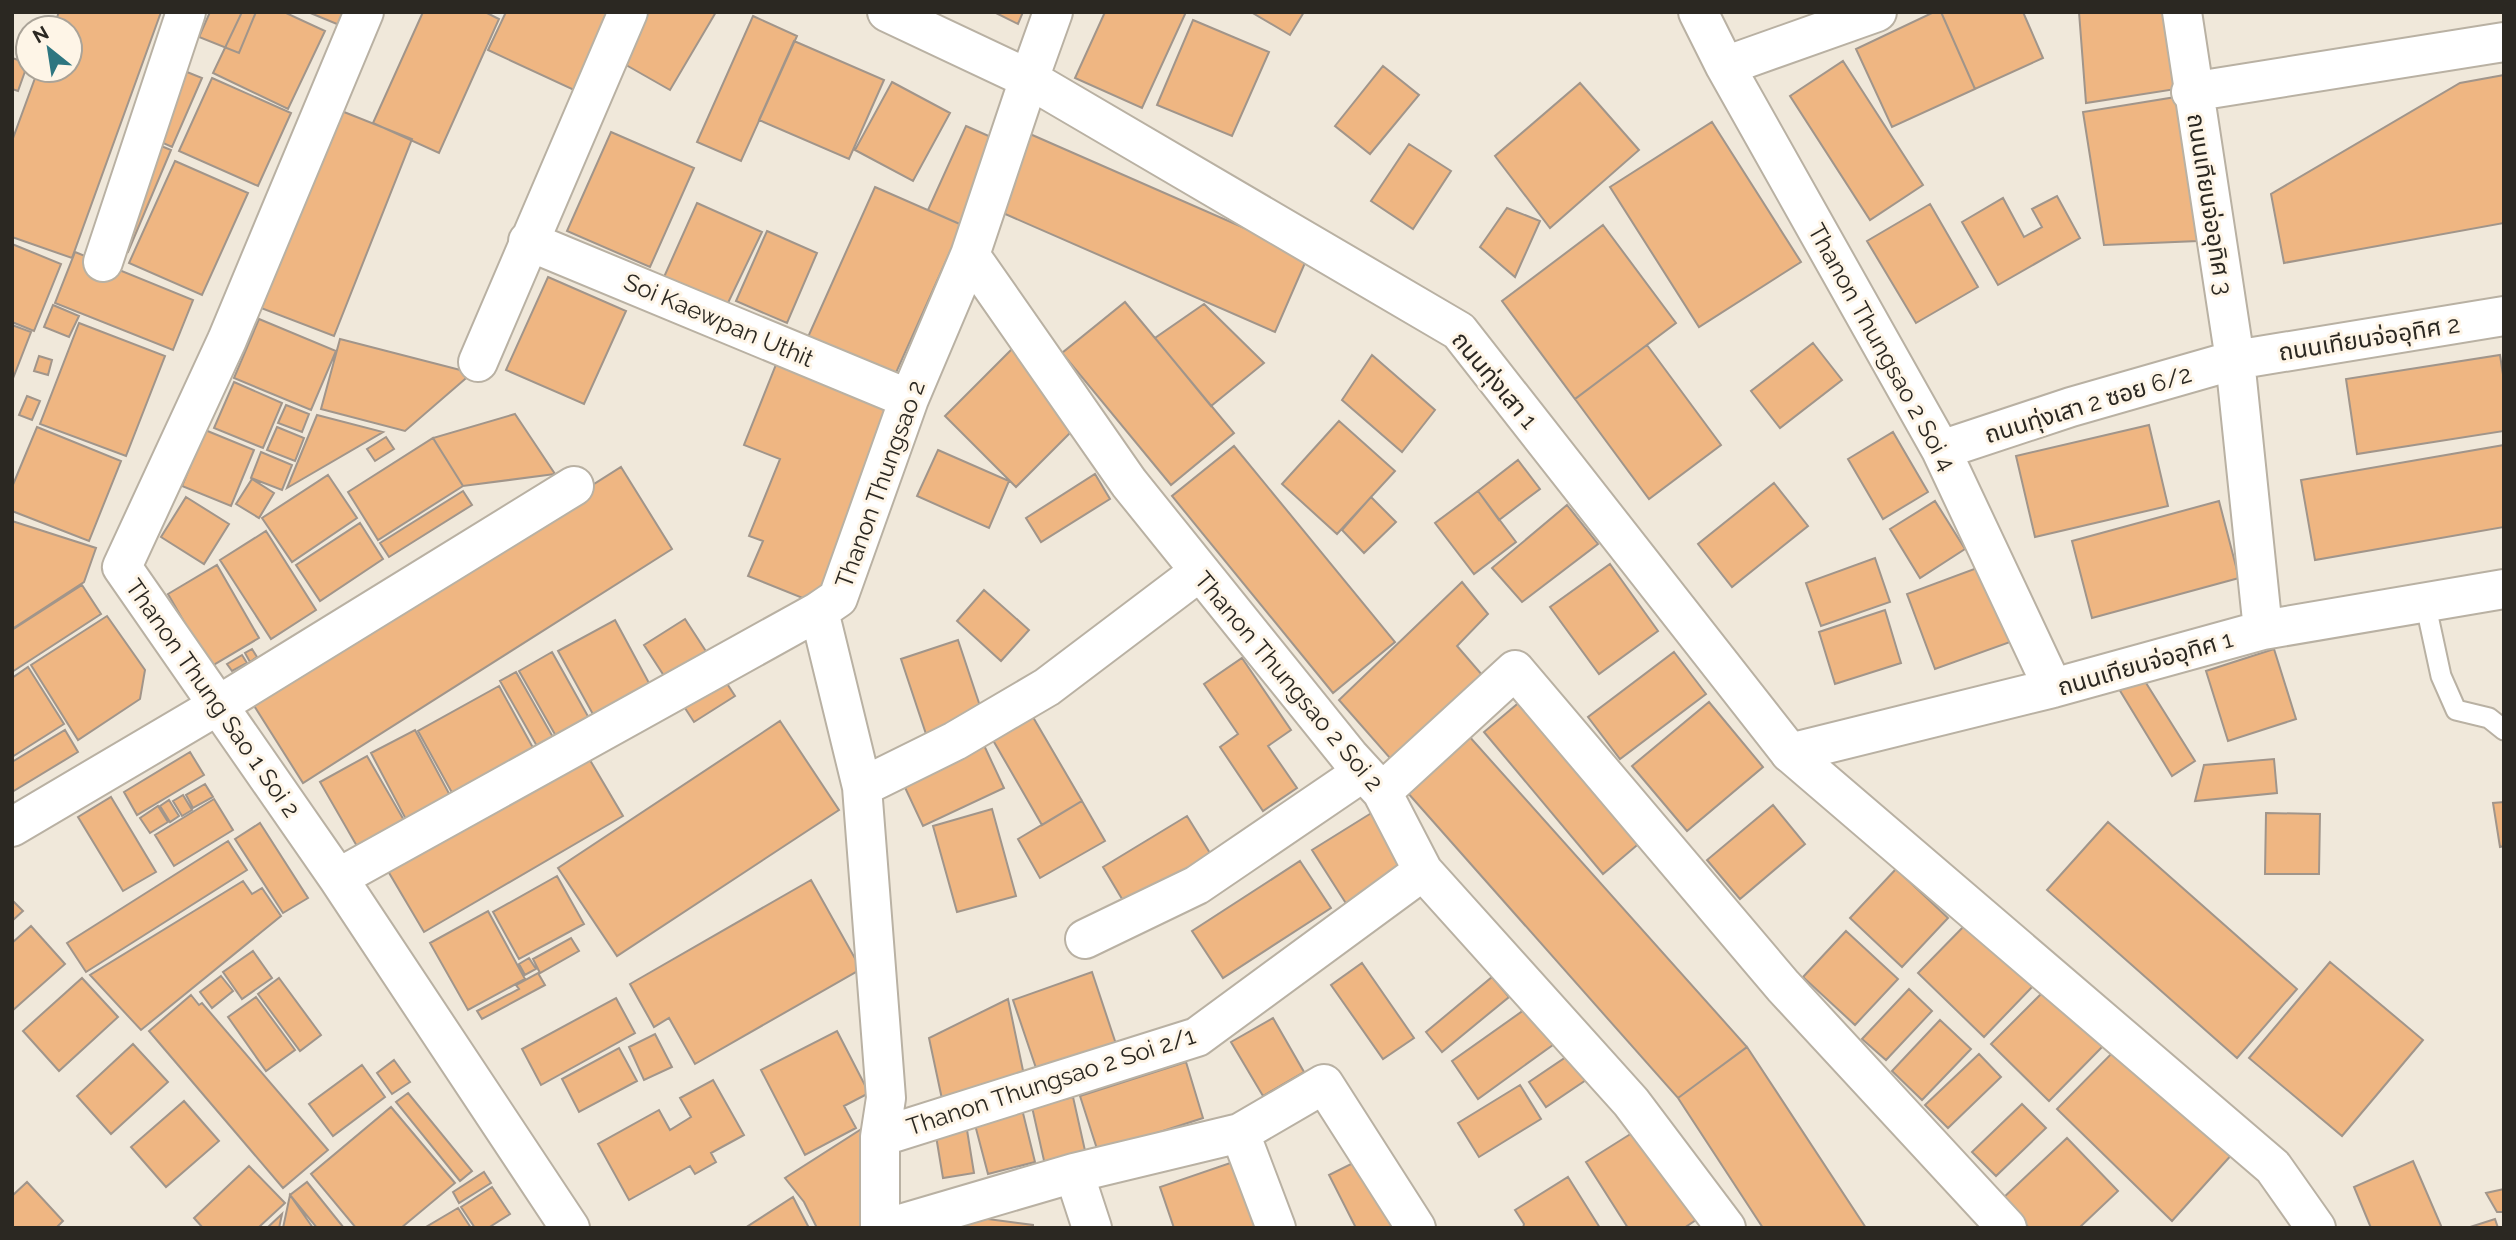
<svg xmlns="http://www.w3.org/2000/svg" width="2516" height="1240" viewBox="0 0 2516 1240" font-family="Raleway,'Noto Sans Thai',sans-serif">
  <rect width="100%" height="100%" fill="#f0e8da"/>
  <path fill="#efb682" stroke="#a1958a" stroke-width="2" d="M 59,12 L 161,12 L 72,258 L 12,237 L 12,141 L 38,70 L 70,70 L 70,28 L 53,28 Z
    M 210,12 L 256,12 L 239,53 L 199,37 Z
    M 242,12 L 284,12 L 325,31 L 288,109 L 213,73 Z
    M 308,12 L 350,12 L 344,27 Z
    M 423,12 L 485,12 L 499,19 L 439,153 L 373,123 Z
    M 506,12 L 612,12 L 574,90 L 488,50 Z
    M 648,12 L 716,12 L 670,90 L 619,61 Z
    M 994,12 L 1023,12 L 1018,24 Z
    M 1105,12 L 1186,12 L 1142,108 L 1075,78 Z
    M 1251,12 L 1304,12 L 1290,35 Z
    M 1934,12 L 1941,12 L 1975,89 L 1892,127 L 1856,49 Z
    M 1941,12 L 2023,12 L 2043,58 L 1975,89 Z
    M 2079,12 L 2166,12 L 2176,89 L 2086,103 Z
    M 753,16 L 797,36 L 741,161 L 697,142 Z
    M 1193,20 L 1269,52 L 1232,136 L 1157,105 Z
    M 794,41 L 884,80 L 849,159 L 759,120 Z
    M 12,58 L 28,63 L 18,91 L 12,89 Z
    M 1843,61 L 1923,185 L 1870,220 L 1790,96 Z
    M 1383,66 L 1419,95 L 1370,154 L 1335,126 Z
    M 182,70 L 202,78 L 172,147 L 152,138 Z
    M 2504,75 L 2504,223 L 2284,263 L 2271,194 L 2460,83 Z
    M 212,78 L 291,113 L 258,186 L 179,151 Z
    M 892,82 L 950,113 L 913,181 L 855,150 Z
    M 1580,83 L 1639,150 L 1550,228 L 1495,156 Z
    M 2182,96 L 2198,241 L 2104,245 L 2083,112 Z
    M 339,110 L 412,139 L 334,336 L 261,308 Z
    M 1712,122 L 1801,262 L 1699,327 L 1610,187 Z
    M 966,126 L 1000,141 L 962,225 L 928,210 Z
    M 611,132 L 694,168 L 650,267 L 567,231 Z
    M 1030,134 L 1308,256 L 1275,332 L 996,210 Z
    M 154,143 L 171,150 L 128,252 L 111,245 Z
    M 1409,144 L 1451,171 L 1413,229 L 1371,201 Z
    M 175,161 L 248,193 L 202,295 L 129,263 Z
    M 875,187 L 962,225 L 895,375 L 808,337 Z
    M 2057,196 L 2080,238 L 1998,285 L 1962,222 L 2003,198 L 2024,237 L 2042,227 L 2032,209 Z
    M 697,203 L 762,232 L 727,305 L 664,277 Z
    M 1930,204 L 1978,287 L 1916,323 L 1867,241 Z
    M 1507,208 L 1540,221 L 1515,277 L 1480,247 Z
    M 1603,225 L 1676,323 L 1575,399 L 1502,301 Z
    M 767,231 L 817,253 L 787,323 L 736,301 Z
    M 12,244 L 61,264 L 34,331 L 12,322 Z
    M 75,252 L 193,300 L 173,350 L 55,303 Z
    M 548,277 L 626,311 L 584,404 L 506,370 Z
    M 1125,302 L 1234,433 L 1171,485 L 1062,353 Z
    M 1204,304 L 1264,363 L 1211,406 L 1155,338 Z
    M 53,305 L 79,316 L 69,337 L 44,327 Z
    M 259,319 L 336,351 L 311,410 L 234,378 Z
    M 79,323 L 165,356 L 126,456 L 40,424 Z
    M 12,325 L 31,332 L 12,381 Z
    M 340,339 L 472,373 L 405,431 L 321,409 Z
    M 1813,343 L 1842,380 L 1780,428 L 1751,391 Z
    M 1647,345 L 1721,445 L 1649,499 L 1575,399 Z
    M 1013,348 L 1084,419 L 1016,487 L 945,416 Z
    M 1372,355 L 1435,410 L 1402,452 L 1342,400 Z
    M 2500,355 L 2504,381 L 2504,431 L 2357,454 L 2346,379 Z
    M 39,356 L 52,360 L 48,375 L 34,371 Z
    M 779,357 L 896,403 L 815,603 L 748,576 L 763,541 L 749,536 L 780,459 L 744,445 Z
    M 234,382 L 282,403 L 263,448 L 214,428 Z
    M 27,396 L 40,401 L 32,420 L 19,415 Z
    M 286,405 L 309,414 L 302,432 L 278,423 Z
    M 515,414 L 555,474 L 463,486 L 433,438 Z
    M 317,415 L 383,432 L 287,488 Z
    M 1339,421 L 1395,471 L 1337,534 L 1282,484 Z
    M 2149,425 L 2168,506 L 2035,537 L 2016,456 Z
    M 37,427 L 121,461 L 89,541 L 12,511 L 12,487 Z
    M 277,427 L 304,438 L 295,461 L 267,450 Z
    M 205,430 L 254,450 L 231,506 L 182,486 Z
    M 1893,432 L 1928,492 L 1883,519 L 1848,459 Z
    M 386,437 L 394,449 L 375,461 L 367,449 Z
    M 433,438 L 463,486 L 378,540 L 348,492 Z
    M 2504,445 L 2504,527 L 2315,560 L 2301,480 Z
    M 1234,446 L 1395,642 L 1333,693 L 1172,496 Z
    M 938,450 L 1009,481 L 989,528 L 917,496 Z
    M 261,452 L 292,465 L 282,490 L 251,478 Z
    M 1518,460 L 1540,489 L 1499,520 L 1478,491 Z
    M 621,467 L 672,549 L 303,783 L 251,701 Z
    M 1095,474 L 1110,499 L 1041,542 L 1026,518 Z
    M 328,475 L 357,518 L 292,562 L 262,518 Z
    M 252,479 L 274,493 L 259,518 L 236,504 Z
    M 1774,483 L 1808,526 L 1732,587 L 1698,544 Z
    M 463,491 L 472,505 L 389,557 L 380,543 Z
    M 1478,491 L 1516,542 L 1474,574 L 1435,523 Z
    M 186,497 L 229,524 L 204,564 L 161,537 Z
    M 1371,497 L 1396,522 L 1364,553 L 1342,530 Z
    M 1935,501 L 1965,549 L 1920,578 L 1890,529 Z
    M 2219,501 L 2239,578 L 2092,618 L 2072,541 Z
    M 1567,505 L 1598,544 L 1522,602 L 1492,568 Z
    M 12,521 L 96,548 L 84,582 L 12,629 Z
    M 360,523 L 383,559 L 320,601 L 296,565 Z
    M 266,531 L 316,610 L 271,639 L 220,560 Z
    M 1875,558 L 1890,602 L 1821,626 L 1806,583 Z
    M 1610,564 L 1658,631 L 1599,674 L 1550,607 Z
    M 217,565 L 259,638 L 210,667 L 168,594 Z
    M 1985,565 L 2013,641 L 1935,669 L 1907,594 Z
    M 1462,582 L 1488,614 L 1457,646 L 1489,683 L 1397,766 L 1339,700 Z
    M 82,585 L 101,614 L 12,672 L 12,630 Z
    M 984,590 L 1029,630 L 1001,661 L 957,621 Z
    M 1885,610 L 1901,663 L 1835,684 L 1819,632 Z
    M 107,616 L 145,670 L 140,699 L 78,740 L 31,665 Z
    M 685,619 L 735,696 L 694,722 L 644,645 Z
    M 615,620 L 656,696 L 600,727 L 558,651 Z
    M 958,640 L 985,721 L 928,740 L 901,659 Z
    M 252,649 L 257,657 L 250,662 L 245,653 Z
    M 2274,649 L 2296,719 L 2228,741 L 2206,671 Z
    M 552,652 L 594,727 L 561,745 L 519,671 Z
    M 1674,652 L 1706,694 L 1620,759 L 1588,717 Z
    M 242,655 L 247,663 L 232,671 L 227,664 Z
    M 1242,658 L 1291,730 L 1268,746 L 1297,788 L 1263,811 L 1220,747 L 1238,734 L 1204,684 Z
    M 28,667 L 64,724 L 12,757 L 12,678 Z
    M 516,672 L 558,746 L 542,755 L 500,681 Z
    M 2141,675 L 2195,761 L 2172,776 L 2119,689 Z
    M 499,686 L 537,755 L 456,800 L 418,731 Z
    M 1522,700 L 1642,841 L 1603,874 L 1484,732 Z
    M 1709,702 L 1763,767 L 1687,831 L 1632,766 Z
    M 1030,712 L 1082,801 L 1042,825 L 990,735 Z
    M 780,721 L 839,810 L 617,956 L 558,868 Z
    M 65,730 L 78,752 L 12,792 L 12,762 Z
    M 415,730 L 453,801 L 409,825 L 371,753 Z
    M 1468,735 L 1747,1047 L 1678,1098 L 1407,792 Z
    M 982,741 L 1004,788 L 923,826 L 901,779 Z
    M 584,750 L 623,816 L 424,932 L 385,866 Z
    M 190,752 L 204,775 L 137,815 L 124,792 Z
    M 367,756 L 405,822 L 358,848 L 320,782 Z
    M 2274,759 L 2277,793 L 2195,801 L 2204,765 Z
    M 205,784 L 213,797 L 193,808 L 186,795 Z
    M 183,795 L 192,810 L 182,816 L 173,801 Z
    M 111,797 L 156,872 L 123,891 L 78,817 Z
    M 214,799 L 233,830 L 174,866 L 155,835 Z
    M 169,800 L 179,816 L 170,822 L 160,806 Z
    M 1082,801 L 1105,841 L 1040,878 L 1018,839 Z
    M 2504,802 L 2504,846 L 2500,847 L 2493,803 Z
    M 1773,805 L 1805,844 L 1740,899 L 1707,860 Z
    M 158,806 L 168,822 L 150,833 L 140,818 Z
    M 992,809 L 1016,896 L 957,912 L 933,826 Z
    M 1373,812 L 1408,867 L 1347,905 L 1312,850 Z
    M 2266,813 L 2320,814 L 2319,874 L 2265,874 Z
    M 1187,816 L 1213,858 L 1128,909 L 1103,867 Z
    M 2108,822 L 2297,989 L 2237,1058 L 2047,890 Z
    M 260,823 L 308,898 L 283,913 L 235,839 Z
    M 228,841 L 247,870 L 86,972 L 67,943 Z
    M 1300,861 L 1331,908 L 1223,978 L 1192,931 Z
    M 1896,869 L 1948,918 L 1902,967 L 1850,918 Z
    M 557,876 L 584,924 L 519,959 L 493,912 Z
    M 811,880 L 861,969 L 695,1064 L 669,1018 L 654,1027 L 630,984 Z
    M 243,881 L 252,894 L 262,888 L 281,916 L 141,1030 L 90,975 Z
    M 12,900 L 23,911 L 12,921 Z
    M 488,911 L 525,979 L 468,1010 L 430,943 Z
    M 1970,920 L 2035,984 L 1984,1037 L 1918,973 Z
    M 31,926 L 65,964 L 12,1011 L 12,943 Z
    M 1846,931 L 1898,979 L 1855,1025 L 1803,977 Z
    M 571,938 L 579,951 L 540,973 L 533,959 Z
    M 253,951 L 272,978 L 242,999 L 223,972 Z
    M 529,958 L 536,969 L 525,975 L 519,964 Z
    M 2330,962 L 2423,1040 L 2342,1136 L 2249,1058 Z
    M 1362,963 L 1414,1038 L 1383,1059 L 1331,985 Z
    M 1092,972 L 1116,1044 L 1037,1071 L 1013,1000 Z
    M 538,973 L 545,985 L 482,1019 L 477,1011 L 519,989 L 516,985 Z
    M 221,976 L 233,991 L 212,1008 L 200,992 Z
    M 1492,977 L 1509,997 L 1442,1052 L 1426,1032 Z
    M 82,978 L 118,1017 L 59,1071 L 23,1031 Z
    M 279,978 L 321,1035 L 300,1051 L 258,994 Z
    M 2048,987 L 2106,1043 L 2049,1101 L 1991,1044 Z
    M 1909,989 L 1932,1011 L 1886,1060 L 1862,1039 Z
    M 191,995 L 199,1005 L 202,1003 L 328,1150 L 283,1188 L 149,1031 Z
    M 256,997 L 295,1050 L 266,1071 L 228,1017 Z
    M 616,998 L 635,1033 L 541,1085 L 522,1049 Z
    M 1008,999 L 1025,1080 L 942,1099 L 929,1038 Z
    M 1531,1005 L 1557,1042 L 1478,1099 L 1452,1061 Z
    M 1273,1018 L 1304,1072 L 1263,1096 L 1231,1042 Z
    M 1940,1020 L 1971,1049 L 1922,1100 L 1892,1071 Z
    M 837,1031 L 869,1093 L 844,1106 L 856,1128 L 805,1155 L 761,1070 Z
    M 655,1034 L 672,1067 L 644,1080 L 629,1047 Z
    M 133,1044 L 168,1082 L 111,1134 L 77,1096 Z
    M 1747,1047 L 1866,1228 L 1763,1228 L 1678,1098 Z
    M 619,1048 L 637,1081 L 579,1112 L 562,1079 Z
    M 2115,1050 L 2234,1152 L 2172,1221 L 2057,1109 Z
    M 1572,1053 L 1589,1078 L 1546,1107 L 1529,1082 Z
    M 1979,1054 L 2001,1077 L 1948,1128 L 1925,1105 Z
    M 394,1060 L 410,1082 L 392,1094 L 377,1073 Z
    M 1186,1062 L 1203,1118 L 1098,1152 L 1080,1096 Z
    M 362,1065 L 385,1097 L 333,1136 L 309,1104 Z
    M 713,1080 L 744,1135 L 711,1153 L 716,1162 L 695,1174 L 690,1166 L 629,1200 L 598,1144 L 659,1110 L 670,1130 L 691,1117 L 680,1098 Z
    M 1520,1085 L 1541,1119 L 1479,1157 L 1458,1123 Z
    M 408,1093 L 472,1171 L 460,1181 L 396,1102 Z
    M 1073,1097 L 1086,1155 L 1045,1165 L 1032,1107 Z
    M 184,1101 L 219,1141 L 166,1187 L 131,1147 Z
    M 2022,1104 L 2046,1128 L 1996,1176 L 1972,1152 Z
    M 391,1107 L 455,1183 L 401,1228 L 356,1228 L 311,1174 Z
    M 1022,1109 L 1035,1162 L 988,1174 L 974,1121 Z
    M 874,1121 L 860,1228 L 817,1228 L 804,1202 L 785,1178 Z
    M 1640,1128 L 1699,1218 L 1684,1228 L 1628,1228 L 1586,1162 Z
    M 967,1130 L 974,1173 L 943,1178 L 936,1136 Z
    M 2067,1138 L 2118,1191 L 2079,1228 L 2029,1228 L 2002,1199 Z
    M 1365,1157 L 1401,1228 L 1356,1228 L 1329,1175 Z
    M 1239,1160 L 1263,1228 L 1174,1228 L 1160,1187 Z
    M 2413,1161 L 2442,1228 L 2371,1228 L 2354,1187 Z
    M 249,1166 L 285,1203 L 258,1228 L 203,1228 L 194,1218 Z
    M 484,1172 L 491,1183 L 459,1203 L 453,1192 Z
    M 1568,1177 L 1600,1228 L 1523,1228 L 1524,1224 L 1515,1210 Z
    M 27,1182 L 63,1221 L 56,1228 L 12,1228 L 12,1196 Z
    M 307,1182 L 344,1228 L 317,1228 L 290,1195 Z
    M 492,1187 L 510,1214 L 488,1228 L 475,1228 L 461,1207 Z
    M 2504,1189 L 2504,1212 L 2497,1212 L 2486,1193 Z
    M 290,1195 L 313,1228 L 283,1228 Z
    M 793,1197 L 809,1228 L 745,1228 Z
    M 458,1208 L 471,1228 L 427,1228 L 426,1227 Z
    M 282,1214 L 279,1228 L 267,1228 Z
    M 950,1214 L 1033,1225 L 1033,1228 L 948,1228 Z
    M 2495,1219 L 2498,1228 L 2467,1228 Z"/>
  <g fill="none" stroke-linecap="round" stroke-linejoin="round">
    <g stroke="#b9b1a3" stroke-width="23">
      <path id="lane" d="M 2425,602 L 2441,676 L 2456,710 L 2489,718 L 2504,730"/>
    </g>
    <g stroke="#b9b1a3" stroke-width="42">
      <path id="street" d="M 364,12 L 227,340 L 122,567 L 338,878 L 570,1228
        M 1698,12 L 1725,66 L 1941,450 L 2053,688
        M 2182,12 L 2235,360 L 2263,630
        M 1725,66 L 1877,12
        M 2191,92 L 2504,42
        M 528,241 L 909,399
        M 970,255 L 1129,483 L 1349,756 L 1382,792 L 1423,871 L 1631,1102 L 1726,1228
        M 103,262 L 186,12
        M 478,362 L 628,12
        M 1941,450 L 2071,407 L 2235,360 L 2504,316
        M 1790,753 L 2053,688 L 2263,630 L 2504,589
        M 1790,753 L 2273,1167 L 2316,1228
        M 862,787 L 955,741 L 1047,687 L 1199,572
        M 1382,792 L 1515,670 L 1783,986 L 2007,1228
        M 12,827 L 217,706 L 574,486
        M 338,878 L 819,611
        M 1085,939 L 1197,885 L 1363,772
        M 1240,1133 L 1276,1228
        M 880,1137 L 1197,1037 L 1423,871
        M 1074,1173 L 1092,1228
        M 880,1228 L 880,1137 L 886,1098 L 862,787 L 819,611 L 838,598 L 909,399 L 970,255 L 1029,79 L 887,12
        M 887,1228 L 1074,1173 L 1240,1133 L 1324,1084 L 1416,1228"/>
    </g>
    <g stroke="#b9b1a3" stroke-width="42">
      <path id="secondary" d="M 1053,12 L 1029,79 L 1459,331 L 1790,753"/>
    </g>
    <use href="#lane" stroke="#fff" stroke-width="19"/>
    <use href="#street" stroke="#fff" stroke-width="38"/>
    <use href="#secondary" stroke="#fff" stroke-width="38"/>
  </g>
  <g text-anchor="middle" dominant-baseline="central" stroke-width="6" stroke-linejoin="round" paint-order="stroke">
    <g font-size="24" fill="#2b2822" stroke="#fef5e7">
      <text transform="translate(2210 204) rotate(81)">ถนนเทียนจ่ออุทิศ 3</text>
      <text transform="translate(719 320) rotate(23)">Soi Kaewpan Uthit</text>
      <text transform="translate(2369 338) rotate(-9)">ถนนเทียนจ่ออุทิศ 2</text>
      <text transform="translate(1882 347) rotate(61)">Thanon Thungsao 2 Soi 4</text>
      <text transform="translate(1495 380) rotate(50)">ถนนทุ่งเสา 1</text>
      <text transform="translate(2088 404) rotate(-17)">ถนนทุ่งเสา 2 ซอย 6/2</text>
      <text transform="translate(880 484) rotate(-70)">Thanon Thungsao 2</text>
      <text transform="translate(2145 663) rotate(-16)">ถนนเทียนจ่ออุทิศ 1</text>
      <text transform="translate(1289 681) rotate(50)">Thanon Thungsao 2 Soi 2</text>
      <text transform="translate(213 698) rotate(55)">Thanon Thung Sao 1 Soi 2</text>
      <text transform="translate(1051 1081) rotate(-18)">Thanon Thungsao 2 Soi 2/1</text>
    </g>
  </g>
  <rect width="2516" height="1240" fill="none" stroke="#2b2822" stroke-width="28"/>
  <g transform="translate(49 49) rotate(330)"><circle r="33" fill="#fef5e7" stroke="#aaa398" stroke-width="2"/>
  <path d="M0-5L12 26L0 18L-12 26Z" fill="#2e7680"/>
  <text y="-10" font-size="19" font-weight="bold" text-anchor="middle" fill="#2b2822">N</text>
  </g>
</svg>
